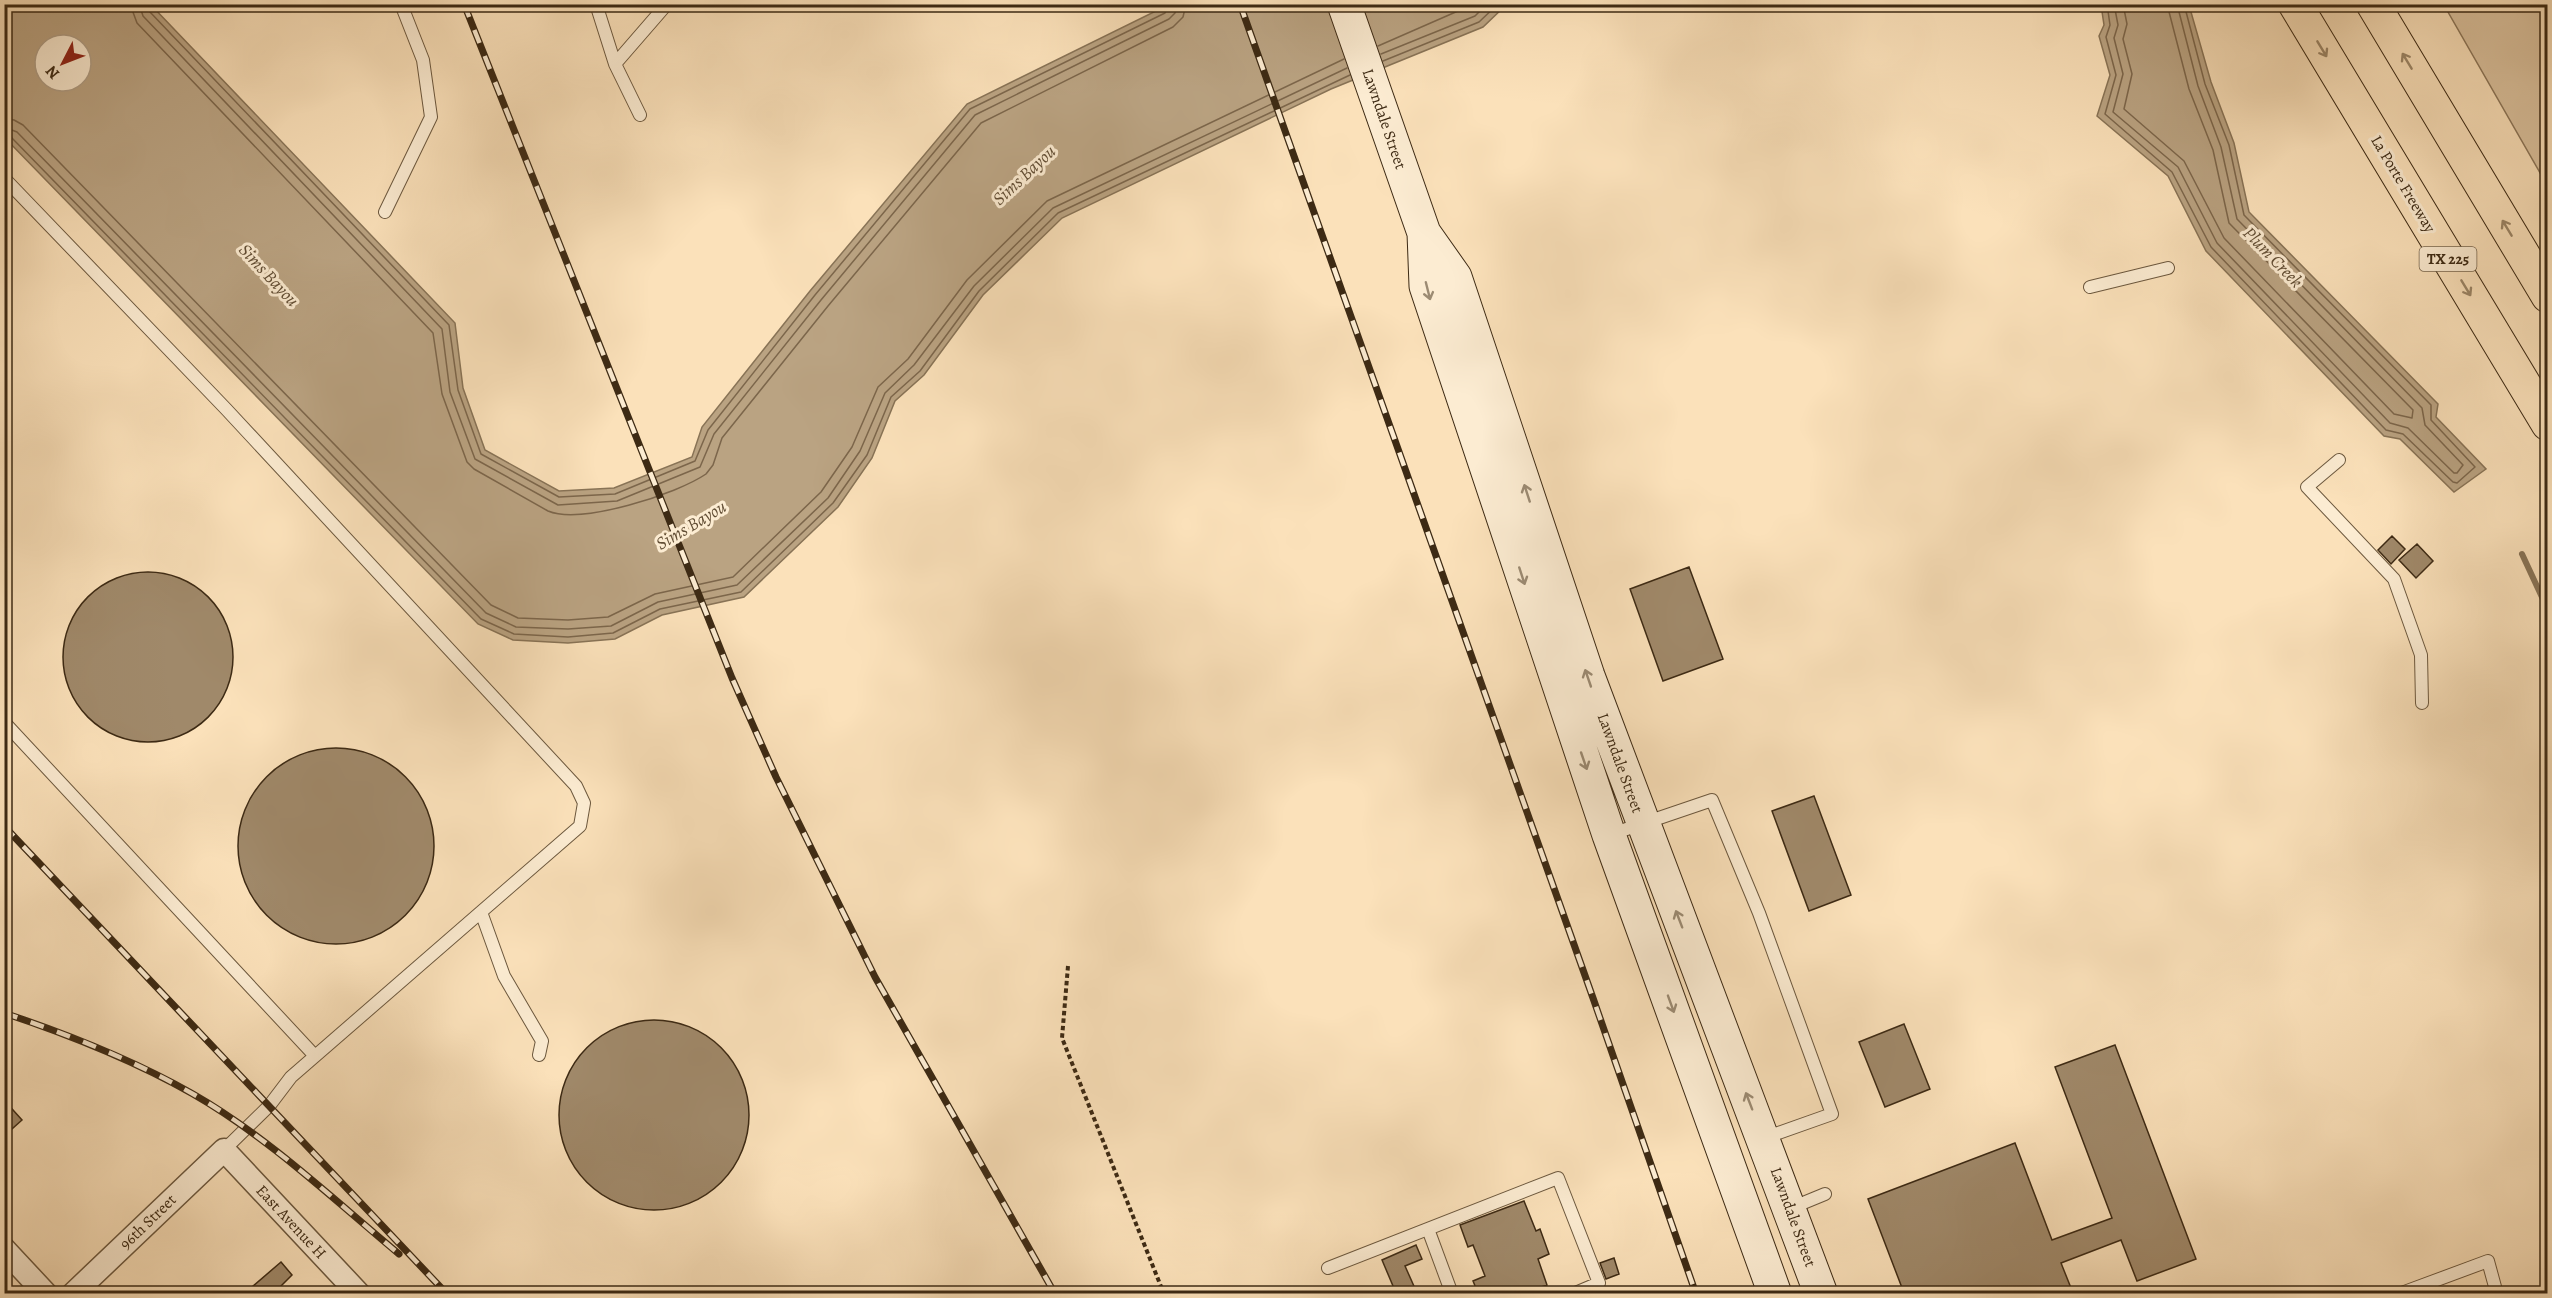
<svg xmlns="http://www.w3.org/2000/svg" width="2552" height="1298" viewBox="0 0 2552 1298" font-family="Alegreya,serif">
  <rect width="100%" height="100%" fill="#fbe1ba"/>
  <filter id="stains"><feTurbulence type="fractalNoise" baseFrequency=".00333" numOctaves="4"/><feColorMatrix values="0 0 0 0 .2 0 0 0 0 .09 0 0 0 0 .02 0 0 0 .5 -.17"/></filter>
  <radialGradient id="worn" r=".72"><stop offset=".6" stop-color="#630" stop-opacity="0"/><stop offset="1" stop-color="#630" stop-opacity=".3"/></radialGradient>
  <path fill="#dbc29e" stroke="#8c7659" stroke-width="1.5" d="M 2444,5 L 2547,5 L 2547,185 Z"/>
  <path fill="#baa382" stroke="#887356" stroke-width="1.5" fill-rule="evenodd" d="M 5,5 L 151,5 L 455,323 L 463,388 L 485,450 L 559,491 L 614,488 L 692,457 L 702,427 L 810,291 L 967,104 L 1168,5 L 1506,5 L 1483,27 L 1331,89 L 1062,218 L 983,295 L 924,375 L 895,401 L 872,458 L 838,507 L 744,597 L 662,615 L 615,639 L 568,643 L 513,640 L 478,624 L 5,138 ZM 45,45 L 81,45 L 81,81 L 45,81 Z
    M 2101,5 L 2189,5 L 2211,82 L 2234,143 L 2249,212 L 2438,404 L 2436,417 L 2486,469 L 2454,492 L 2400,439 L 2384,436 L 2206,251 L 2168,176 L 2097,116 L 2110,75 L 2099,36 L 2104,25 Z"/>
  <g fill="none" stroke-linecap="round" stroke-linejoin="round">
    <path stroke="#7c664b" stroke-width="1.5" d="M 130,4 L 137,23 L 433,333 L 442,394 L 467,462 L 474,469 L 548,511 C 581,525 677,494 706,474 L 713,465 L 722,438 L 828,306 L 981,123 L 1173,27 L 1183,17 L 1186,4
      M 139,4 L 143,16 L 442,329 L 450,392 L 475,459 L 558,505 L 617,501 L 700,467 L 714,434 L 821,300 L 975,115 L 1169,19 L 1175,13 L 1177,4
      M 147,4 L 149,11 L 449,325 L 458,390 L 481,454 L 559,497 L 615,494 L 695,461 L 708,430 L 815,295 L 970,109 L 1165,13 L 1169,4
      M 2107,4 L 2110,25 L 2106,37 L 2116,75 L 2105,114 L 2172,172 L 2211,247 L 2386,430 L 2403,434 L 2453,482 L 2457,483 L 2475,467 L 2431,420 L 2431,405 L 2244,215 L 2229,145 L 2205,84 L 2184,4
      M 2114,4 L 2118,25 L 2114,38 L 2123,74 L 2113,112 L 2178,167 L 2217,243 L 2390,423 L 2408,428 L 2454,473 L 2457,473 L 2463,465 L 2425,425 L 2422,408 L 2237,219 L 2221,147 L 2198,86 L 2177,4
      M 2123,4 L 2127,24 L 2123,39 L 2132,74 L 2124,109 L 2184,161 L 2224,238 L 2394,414 L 2412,418 L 2413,410 L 2229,223 L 2213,150 L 2189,89 L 2167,4
      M 1378,46 L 1474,4
      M 1381,54 L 1475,16 L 1487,4
      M 1383,61 L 1479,22 L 1498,4
      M 4,118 L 14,120 L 23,125 L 491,605 L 518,618 L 568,620 L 608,617 L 655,594 L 733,577 L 821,492 L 852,447 L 878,387 L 908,359 L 967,280 L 1047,201 L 1344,59
      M 4,127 L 17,132 L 486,613 L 516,627 L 568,629 L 611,626 L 658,602 L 737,585 L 828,498 L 860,451 L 885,393 L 914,365 L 974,286 L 1053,208 L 1347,68
      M 4,135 L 11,137 L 481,619 L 514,634 L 568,637 L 613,633 L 660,609 L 741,592 L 833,503 L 867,455 L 891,397 L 920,371 L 979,291 L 1058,213 L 1350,75"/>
    <path stroke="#887356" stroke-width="6" d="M 2522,554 L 2548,610"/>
  </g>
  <path fill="#a0896a" stroke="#3d2a14" stroke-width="1.5" d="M 2392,536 L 2405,549 L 2391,564 L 2378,550 Z
    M 2417,544 L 2433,561 L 2416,578 L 2399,560 Z
    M 1689,567 L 1723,659 L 1663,681 L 1630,589 Z
    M63 657a85 85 0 1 1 170 0a85 85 0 1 1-170 0Z
    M238 846a98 98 0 1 1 196 0a98 98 0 1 1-196 0Z
    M 1814,796 L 1851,895 L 1809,911 L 1772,811 Z
    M559 1115a95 95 0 1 1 190 0a95 95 0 1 1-190 0Z
    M 1904,1024 L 1930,1089 L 1885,1107 L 1859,1042 Z
    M 2115,1045 L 2196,1259 L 2137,1281 L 2121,1240 L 2061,1263 L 2073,1293 L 1904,1293 L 1868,1199 L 2015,1143 L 2052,1240 L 2112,1218 L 2055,1067 Z
    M 4,1100 L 22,1120 L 4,1136 Z
    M 1524,1201 L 1536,1231 L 1540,1229 L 1549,1254 L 1538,1259 L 1547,1285 L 1524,1293 L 1478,1293 L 1473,1281 L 1485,1276 L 1473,1245 L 1468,1247 L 1460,1225 Z
    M 1416,1245 L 1422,1259 L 1405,1266 L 1417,1293 L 1396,1293 L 1382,1260 Z
    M 1614,1258 L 1619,1274 L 1606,1279 L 1600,1263 Z
    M 281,1262 L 292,1275 L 280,1287 L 286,1293 L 245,1293 Z"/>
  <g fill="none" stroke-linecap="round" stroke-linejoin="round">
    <g stroke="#6c583e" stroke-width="14">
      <path id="service" d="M 596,4 L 615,64 L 640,115
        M 615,64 L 667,4
        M 4,178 L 226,409 L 576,786 L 584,803 L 580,826 L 291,1077 L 269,1106 L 224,1150
        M 385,212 L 431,117 L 423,60 L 401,4
        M 2090,287 L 2168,268
        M 2339,460 L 2307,487 L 2394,579 L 2421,655 L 2422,703
        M 4,722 L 315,1056
        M 1609,835 L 1712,800 L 1759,913 L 1832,1114 L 1764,1138
        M 481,912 L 504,976 L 542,1041 L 539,1055
        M 1791,1208 L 1825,1194
        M 1428,1229 L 1452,1294
        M 1328,1268 L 1558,1178 L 1599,1283 L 1573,1294
        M 2399,1294 L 2488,1261 L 2497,1294"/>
    </g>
    <g stroke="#6c583e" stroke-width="25">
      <path id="minor" d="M 4,1249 L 46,1294
        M 73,1294 L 224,1150 L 359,1294"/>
    </g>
    <g stroke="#3d2a14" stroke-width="35">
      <path id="secondary" d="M 1344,4 L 1424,233 L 1455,277 L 1588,676 L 1821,1294
        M 1424,233 L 1426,286 L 1609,835 L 1775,1294"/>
    </g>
    <g stroke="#3d2a14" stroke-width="35">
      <path id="motorway" d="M 2295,4 L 2548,424
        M 2373,4 L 2548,296"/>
    </g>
    <path stroke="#3d2a14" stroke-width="4" stroke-dasharray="4.5 3" stroke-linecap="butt" d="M 1068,966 L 1062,1038 L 1164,1294"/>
    <use href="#service" stroke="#fcecd2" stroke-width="12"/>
    <use href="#minor" stroke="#fcecd2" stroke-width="22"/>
    <use href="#secondary" stroke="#fcecd2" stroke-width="33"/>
    <use href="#motorway" stroke="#fbe1ba" stroke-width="33"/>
    <g stroke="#3d2a14" stroke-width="7">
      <path id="rail" d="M 464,4 L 732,678 L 776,777 L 875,977 L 1055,1294
        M 1240,4 L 1593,998 L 1696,1294
        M 4,826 L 447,1294
        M 4,1013 C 70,1035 133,1060 193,1094 C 268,1137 333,1199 399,1254"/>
    </g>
    <use href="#rail" stroke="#fcecd2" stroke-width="4.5" stroke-dasharray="14" stroke-linecap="butt"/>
  </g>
  <defs><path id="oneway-shaft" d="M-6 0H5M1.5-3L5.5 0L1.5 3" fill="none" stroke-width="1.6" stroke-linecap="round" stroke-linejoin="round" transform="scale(1.5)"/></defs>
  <g stroke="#9c8667">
    <use href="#oneway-shaft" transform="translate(2322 49) rotate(59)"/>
    <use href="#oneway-shaft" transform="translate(2407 61) rotate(-121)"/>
    <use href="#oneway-shaft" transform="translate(2507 228) rotate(-121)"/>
    <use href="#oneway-shaft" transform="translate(2466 288) rotate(59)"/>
  </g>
  <g stroke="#9c8b73">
    <use href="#oneway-shaft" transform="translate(1428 291) rotate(76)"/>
    <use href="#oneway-shaft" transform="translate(1527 493) rotate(-108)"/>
    <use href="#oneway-shaft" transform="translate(1522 576) rotate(72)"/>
    <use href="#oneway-shaft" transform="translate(1588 678) rotate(-109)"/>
    <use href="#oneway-shaft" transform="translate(1584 761) rotate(71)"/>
    <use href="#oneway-shaft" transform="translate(1679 919) rotate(-111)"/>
    <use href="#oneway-shaft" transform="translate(1671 1004) rotate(70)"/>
    <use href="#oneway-shaft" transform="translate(1749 1101) rotate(-111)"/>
  </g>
  <g text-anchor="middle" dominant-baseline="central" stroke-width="6" stroke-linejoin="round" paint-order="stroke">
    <rect fill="#fcecd2" stroke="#76644d" stroke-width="1.5" x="2419.5" y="247" width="57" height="24" rx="4.5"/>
    <g font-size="15" font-weight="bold" fill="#3d2a14">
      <text x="2448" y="259">TX 225</text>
    </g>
    <g font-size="16" fill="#3d2a14" stroke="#fcecd2">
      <text transform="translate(1384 119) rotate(71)">Lawndale Street</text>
      <text transform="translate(2403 184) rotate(59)">La Porte Freeway</text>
      <text transform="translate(1620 763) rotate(70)">Lawndale Street</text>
      <text transform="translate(1793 1217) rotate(70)">Lawndale Street</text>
      <text transform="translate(148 1222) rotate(-44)">96th Street</text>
      <text transform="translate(291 1222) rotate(47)">East Avenue H</text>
    </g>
    <g font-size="18" font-style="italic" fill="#624e35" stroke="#fcecd2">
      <text transform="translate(1024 175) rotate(-43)">Sims Bayou</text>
      <text transform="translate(2273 257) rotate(46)">Plum Creek</text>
      <text transform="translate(269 275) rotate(47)">Sims Bayou</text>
      <text transform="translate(691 525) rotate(-31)">Sims Bayou</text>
    </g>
  </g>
  <rect width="2552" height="1298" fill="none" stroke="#fbe1ba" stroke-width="24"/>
  <rect x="6" y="6" width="2540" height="1286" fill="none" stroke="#3d2a14" stroke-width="3"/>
  <rect x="12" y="12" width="2528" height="1274" fill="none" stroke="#3d2a14" stroke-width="1.5"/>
  <g transform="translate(63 63) rotate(228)"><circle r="28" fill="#fcecd2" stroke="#b09e86" stroke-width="1.5"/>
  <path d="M0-4.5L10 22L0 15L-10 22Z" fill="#8f2418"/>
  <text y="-9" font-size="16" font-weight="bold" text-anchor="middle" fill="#3d2a14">N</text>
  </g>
  <rect width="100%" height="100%" filter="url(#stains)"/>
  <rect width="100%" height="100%" fill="url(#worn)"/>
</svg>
